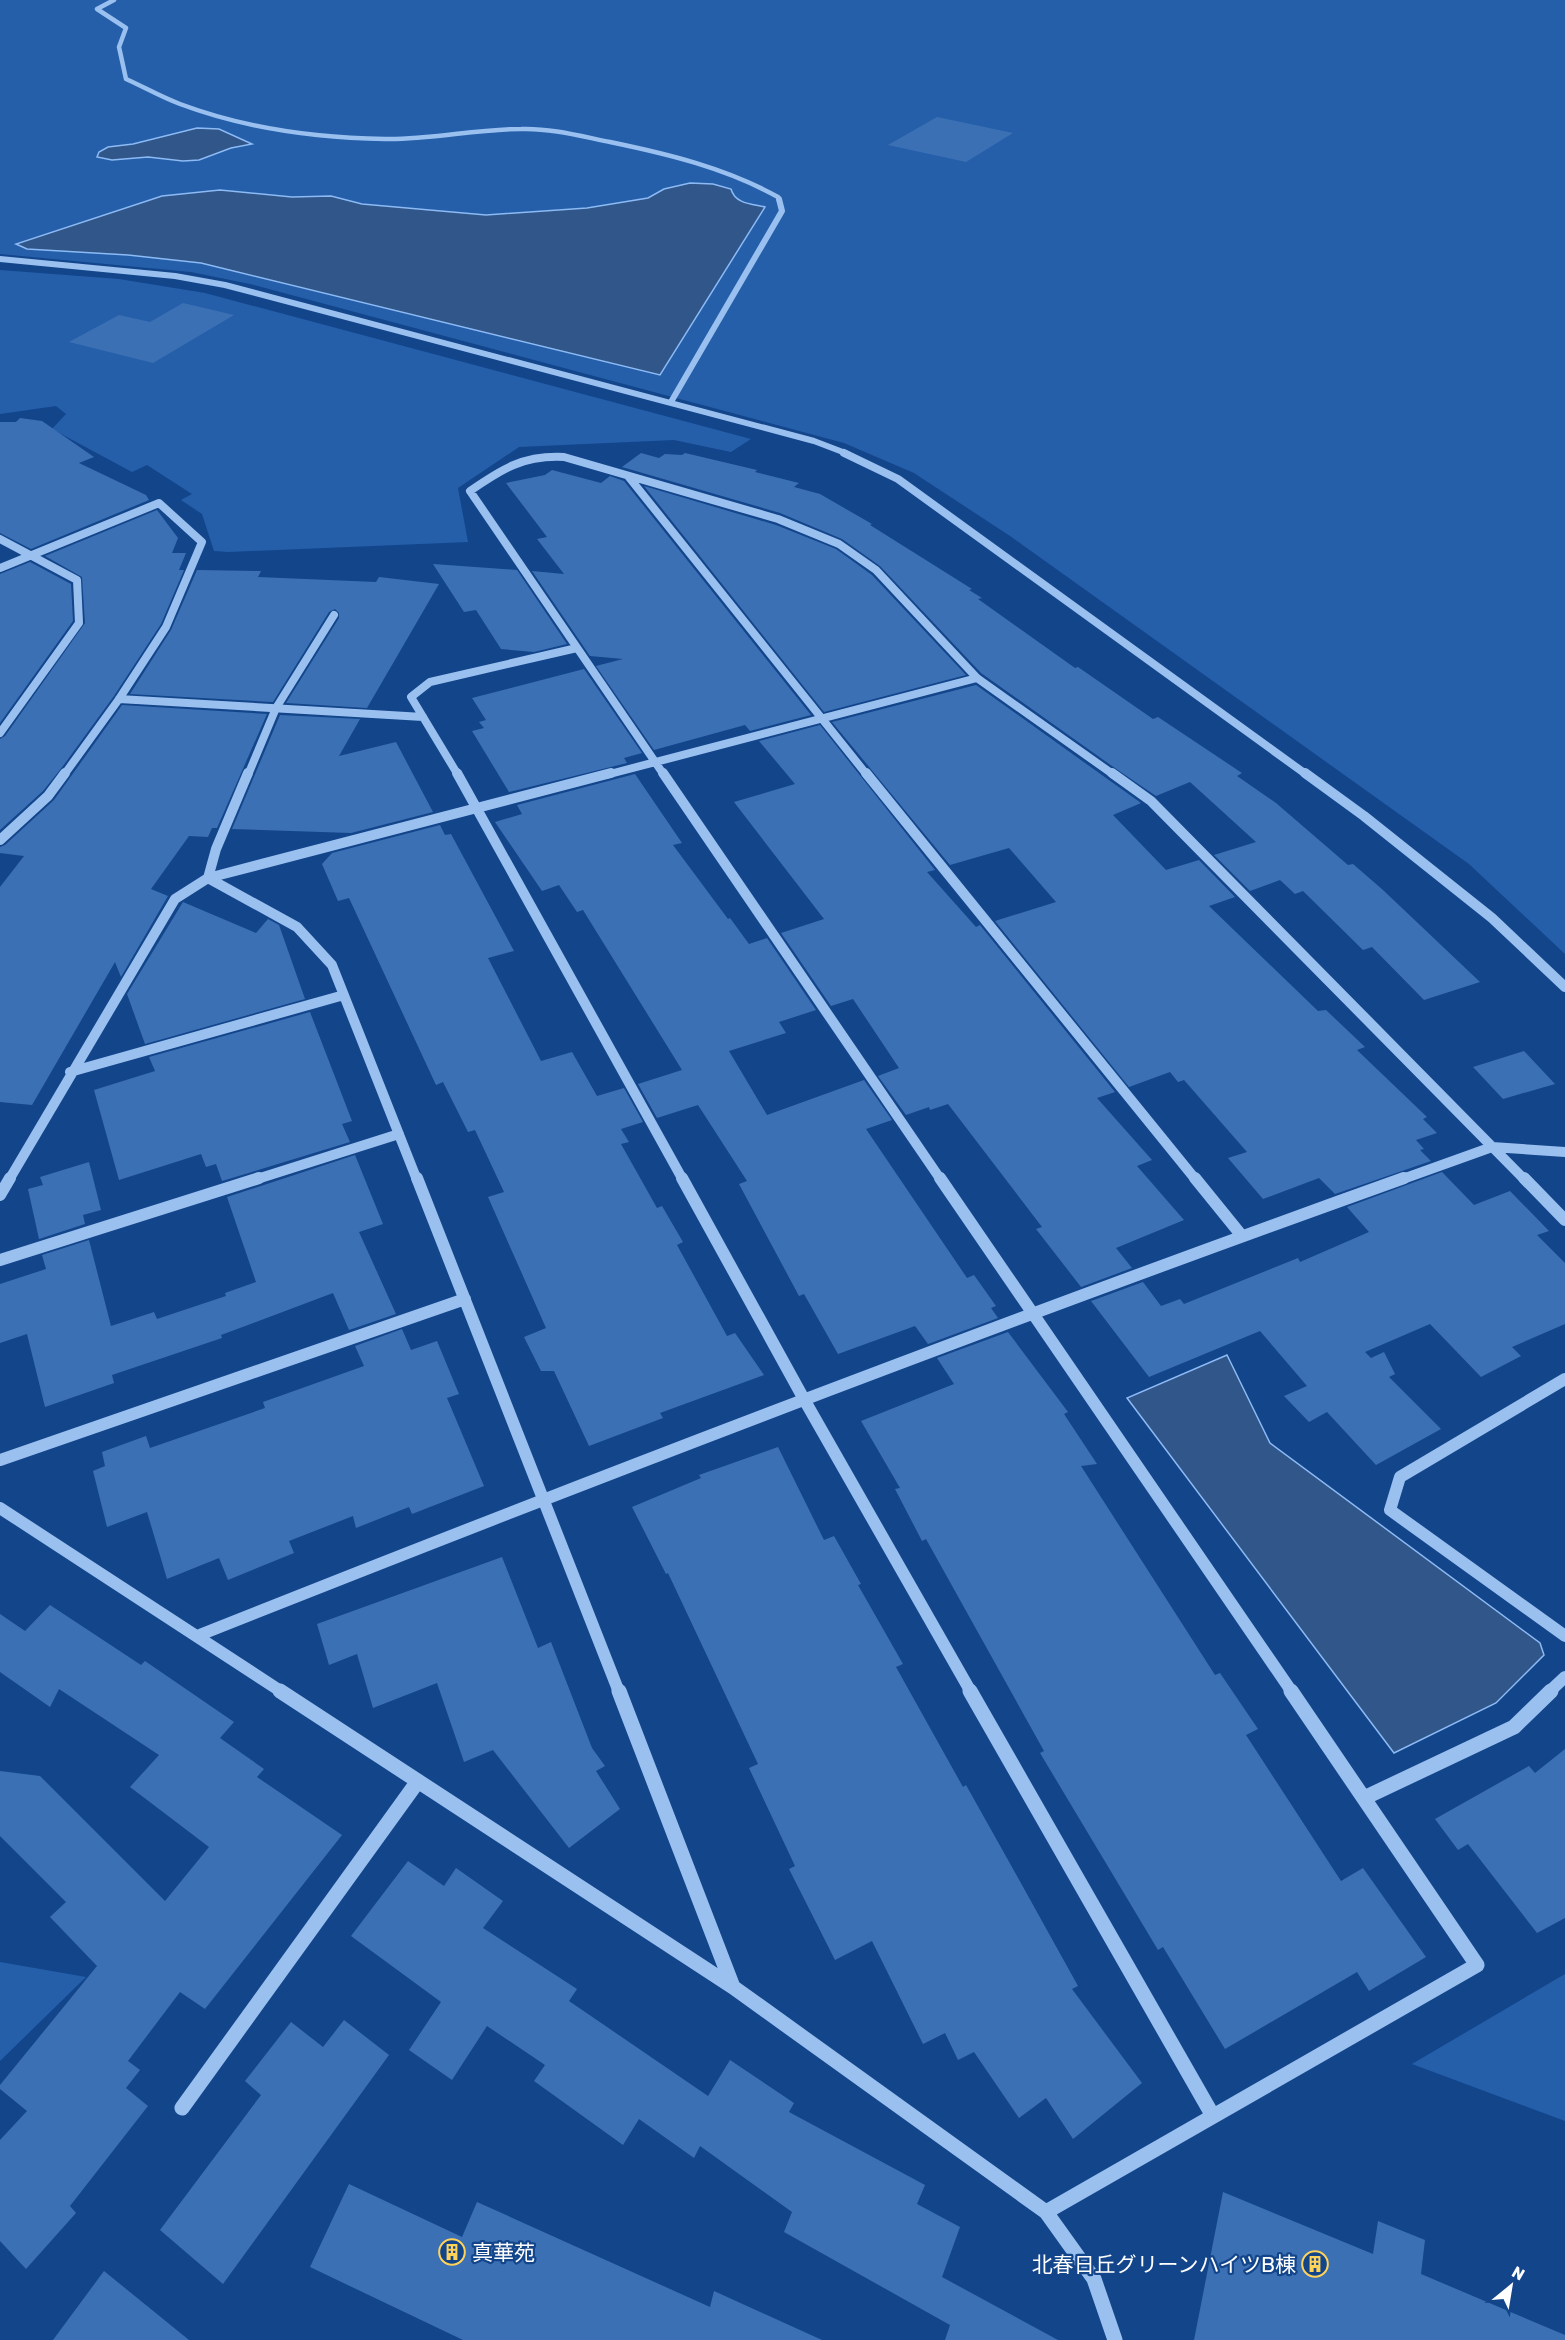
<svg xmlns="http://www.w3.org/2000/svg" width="1565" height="2340" viewBox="0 0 1565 2340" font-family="Rubik,'Noto Sans JP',sans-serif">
  <rect width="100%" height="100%" fill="#13458b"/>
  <path fill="#255faa" d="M 0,0 L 1565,0 L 1565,954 L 1469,864 L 1010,536 L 914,473 L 844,443 L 250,284 L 191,272 L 0,254 Z
    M 0,270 L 119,279 L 205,293 L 751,439 L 731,452 L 674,440 L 519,447 L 458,488 L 468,542 L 228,552 L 214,551 L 202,514 L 181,500 L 192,494 L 147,465 L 132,472 L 52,429 L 66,414 L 56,406 L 0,414 Z
    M 0,1962 L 86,1977 L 0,2061 Z
    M 1565,1974 L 1565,2121 L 1412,2064 Z"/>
  <path fill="#31568a" stroke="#8cbaf4" stroke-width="1.5" d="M 197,128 L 219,129 L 252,144 L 231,148 L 199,160 L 183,161 L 148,157 L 112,160 L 97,157 L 99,152 L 108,147 L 133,144 Z
    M 690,183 L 713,184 L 731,189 C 735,204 752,204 765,207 L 660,375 L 201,263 L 128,255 L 27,249 L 16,244 L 162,196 L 220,190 L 292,197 L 331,196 L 362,204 L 486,215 L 587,208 L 648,198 L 664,189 Z
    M 1227,1355 L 1270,1443 L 1540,1643 L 1544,1655 L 1496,1703 L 1394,1753 L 1127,1398 Z"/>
  <path fill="#3c70b4" d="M 937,117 L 1013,133 L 966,162 L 888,145 Z
    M 183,303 L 234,315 L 153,363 L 69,342 L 119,315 L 150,322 Z
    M 20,418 L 42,421 L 94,457 L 79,463 L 146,495 L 149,500 L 31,549 L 0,533 L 0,422 L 16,422 Z
    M 641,453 L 659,458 L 665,454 L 682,455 L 685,453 L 757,470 L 755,472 L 799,483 L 794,487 L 820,494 L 872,524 L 870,525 L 972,589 L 969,590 L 982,598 L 978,599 L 1075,668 L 1078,667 L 1153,719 L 1158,717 L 1242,773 L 1237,776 L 1276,803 L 1348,865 L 1353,864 L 1383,890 L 1480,982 L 1424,1000 L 1372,947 L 1363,950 L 1303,891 L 1295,894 L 1280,880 L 1250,891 L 1214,855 L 1256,842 L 1190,782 L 1156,796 L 1112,766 L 981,673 L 880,566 L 842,539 L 780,513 L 622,467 Z
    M 552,470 L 601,483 L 610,476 L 624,481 L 811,715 L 750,731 L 745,725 L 654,750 L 596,666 L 623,659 L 590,656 L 532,571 L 564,574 L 537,539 L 547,537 L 506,483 L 545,475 Z
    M 644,486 L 776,525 L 836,549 L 872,575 L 966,675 L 824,712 Z
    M 157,510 L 178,538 L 172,553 L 186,553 L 179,570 L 184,570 L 161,624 L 114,696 L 63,766 L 43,791 L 0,830 L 0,739 L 5,736 L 85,623 L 82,577 L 45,556 Z
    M 30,562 L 71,584 L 73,621 L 0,723 L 0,574 Z
    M 433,564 L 517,570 L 567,644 L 534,652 L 501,649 L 476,610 L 464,612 Z
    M 197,570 L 261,571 L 258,577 L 376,582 L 379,577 L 439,584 L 367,708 L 286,703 L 339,618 L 339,613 L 335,609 L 329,612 L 273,702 L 130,694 L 171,630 Z
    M 584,669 L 642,753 L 624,758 L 627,763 L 509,792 L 472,731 L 484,728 L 479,722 L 486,720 L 472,698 Z
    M 976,685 L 1141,803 L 1113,815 L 1166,870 L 1199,860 L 1235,897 L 1209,906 L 1318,1011 L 1326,1010 L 1365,1047 L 1357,1050 L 1427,1117 L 1423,1119 L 1437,1133 L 1416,1140 L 1424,1149 L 1420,1150 L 1431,1161 L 1335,1194 L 1319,1178 L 1263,1199 L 1228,1158 L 1247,1152 L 1184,1080 L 1178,1082 L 1170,1072 L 1129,1087 L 995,921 L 1056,902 L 1009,848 L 950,865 L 832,722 Z
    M 122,705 L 267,714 L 217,828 L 212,828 L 208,837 L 189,836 L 151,889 L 168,896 L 121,977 L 115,962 L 32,1105 L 0,1102 L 0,887 L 24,856 L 0,853 L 0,847 L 5,845 L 54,800 Z
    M 280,715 L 360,719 L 339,756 L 396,742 L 433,812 L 351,833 L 232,829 Z
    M 820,725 L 935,870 L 927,872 L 976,927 L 980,925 L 1115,1092 L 1097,1098 L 1152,1160 L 1137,1166 L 1184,1220 L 1116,1248 L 1132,1268 L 1081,1287 L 1036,1229 L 1042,1227 L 948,1104 L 930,1110 L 929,1107 L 906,1115 L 878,1076 L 899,1068 L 853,999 L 831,1006 L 781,933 L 824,919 L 734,802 L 795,784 L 759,741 Z
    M 635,774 L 682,843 L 673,845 L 728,919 L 730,918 L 749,944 L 767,938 L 816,1010 L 779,1022 L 786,1033 L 729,1051 L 767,1115 L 864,1080 L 892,1120 L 866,1129 L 967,1278 L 974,1275 L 996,1306 L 991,1308 L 998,1318 L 928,1344 L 915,1326 L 838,1354 L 804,1294 L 799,1296 L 739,1184 L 747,1181 L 698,1105 L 657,1118 L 638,1084 L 682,1070 L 583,910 L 577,912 L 559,885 L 542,891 L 495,822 L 522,814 L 517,805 Z
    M 440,825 L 445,835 L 451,834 L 514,951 L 488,958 L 541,1061 L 572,1052 L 597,1096 L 624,1088 L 643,1122 L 621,1129 L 629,1142 L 621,1144 L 657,1208 L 662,1206 L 683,1242 L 677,1245 L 727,1336 L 735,1333 L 764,1375 L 660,1413 L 663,1418 L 589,1446 L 554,1371 L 541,1371 L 524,1337 L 546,1328 L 488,1197 L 504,1192 L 475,1130 L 468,1132 L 443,1082 L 436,1085 L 349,898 L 338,901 L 322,864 L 332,853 Z
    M 183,902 L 256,933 L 268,919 L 279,925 L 305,999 L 145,1044 L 127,994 Z
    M 310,1012 L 352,1121 L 342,1124 L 350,1142 L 222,1181 L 216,1164 L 206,1167 L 201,1154 L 119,1180 L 94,1090 L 155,1071 L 149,1057 Z
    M 1524,1051 L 1555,1084 L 1503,1099 L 1473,1067 Z
    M 355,1155 L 383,1224 L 359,1232 L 396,1314 L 349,1330 L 333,1293 L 221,1335 L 222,1338 L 112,1375 L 114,1383 L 45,1407 L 27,1334 L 0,1343 L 0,1284 L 46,1269 L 42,1255 L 89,1240 L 111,1326 L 154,1312 L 157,1319 L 226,1296 L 225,1293 L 256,1282 L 227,1197 Z
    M 89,1162 L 101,1210 L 83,1215 L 85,1224 L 39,1239 L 28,1189 L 43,1185 L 40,1177 Z
    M 1442,1172 L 1474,1205 L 1510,1191 L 1549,1231 L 1537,1235 L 1565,1263 L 1565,1324 L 1512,1347 L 1521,1356 L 1481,1377 L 1430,1324 L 1365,1352 L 1371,1358 L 1384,1352 L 1395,1374 L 1389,1377 L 1441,1429 L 1376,1465 L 1327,1412 L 1309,1422 L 1284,1396 L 1307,1386 L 1260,1331 L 1149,1377 L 1091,1301 L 1143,1282 L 1161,1306 L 1180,1299 L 1184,1304 L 1298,1258 L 1300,1262 L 1369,1232 L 1347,1207 Z
    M 402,1329 L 411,1350 L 437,1341 L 459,1394 L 447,1398 L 484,1486 L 412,1514 L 409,1507 L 356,1528 L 353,1516 L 289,1541 L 294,1553 L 228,1580 L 219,1558 L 167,1579 L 147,1512 L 107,1527 L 93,1471 L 105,1466 L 102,1452 L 146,1436 L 150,1448 L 265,1408 L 263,1402 L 364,1366 L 355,1346 Z
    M 1008,1332 L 1068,1412 L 1064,1414 L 1097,1464 L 1081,1466 L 1215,1675 L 1220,1673 L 1258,1729 L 1246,1735 L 1341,1881 L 1363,1868 L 1426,1957 L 1369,1991 L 1357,1972 L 1225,2049 L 1163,1947 L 1158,1950 L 1040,1753 L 1044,1751 L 926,1539 L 922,1541 L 895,1489 L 900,1488 L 861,1421 L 954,1384 L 937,1358 Z
    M 778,1447 L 824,1540 L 834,1536 L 861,1584 L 858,1585 L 903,1664 L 896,1667 L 963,1787 L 966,1785 L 1017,1876 L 1078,1986 L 1072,1989 L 1142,2083 L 1073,2139 L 1046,2098 L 1019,2118 L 974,2052 L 958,2060 L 945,2033 L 923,2044 L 872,1941 L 835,1960 L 789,1869 L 795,1866 L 749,1768 L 758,1764 L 668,1573 L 666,1574 L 632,1507 L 701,1478 L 699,1475 Z
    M 502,1557 L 538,1648 L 551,1642 L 592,1748 L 605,1766 L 596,1771 L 620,1809 L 569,1848 L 493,1750 L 464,1762 L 437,1683 L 373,1708 L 357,1654 L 329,1665 L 317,1624 Z
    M 50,1605 L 141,1665 L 145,1661 L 234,1722 L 220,1738 L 264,1769 L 257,1777 L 342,1835 L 205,2009 L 180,1992 L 128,2061 L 140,2070 L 126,2088 L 148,2106 L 70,2206 L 76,2213 L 26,2269 L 0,2241 L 0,2140 L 27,2111 L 0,2089 L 0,2085 L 97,1966 L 50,1917 L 66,1902 L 0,1836 L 0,1771 L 40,1776 L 165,1901 L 209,1847 L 130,1787 L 159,1755 L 59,1689 L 50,1707 L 0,1672 L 0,1614 L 25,1631 Z
    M 1565,1749 L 1565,1918 L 1537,1933 L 1468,1844 L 1458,1850 L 1435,1819 L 1529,1766 L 1535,1773 Z
    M 408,1861 L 444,1886 L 456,1868 L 503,1901 L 483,1928 L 577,1989 L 569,2001 L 708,2096 L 730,2060 L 794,2103 L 789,2112 L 925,2185 L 917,2204 L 960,2227 L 942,2277 L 1058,2340 L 945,2340 L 950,2325 L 784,2232 L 792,2212 L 700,2146 L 694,2158 L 639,2119 L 623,2145 L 534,2081 L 545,2065 L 487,2026 L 452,2080 L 409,2050 L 441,2002 L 351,1936 Z
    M 344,2020 L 389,2055 L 223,2284 L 160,2230 L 261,2095 L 245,2081 L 291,2022 L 323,2047 Z
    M 349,2184 L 462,2237 L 477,2202 L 710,2307 L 714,2291 L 822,2340 L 463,2340 L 310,2267 Z
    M 1223,2192 L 1373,2254 L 1378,2221 L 1425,2240 L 1421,2274 L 1565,2335 L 1565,2340 L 1194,2340 Z
    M 104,2271 L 189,2340 L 53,2340 Z"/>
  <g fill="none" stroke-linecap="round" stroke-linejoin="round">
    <path stroke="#9ac0f0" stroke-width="4.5" d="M 114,0 L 97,9 L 126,28 L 119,47 L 126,79 C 144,87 161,97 180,104 C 244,128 316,138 385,139 C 430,140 475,129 521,129 C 551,128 580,136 610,142 C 668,154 726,168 778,197 L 779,201"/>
    <path stroke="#9ac0f0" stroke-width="6" d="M 0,259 L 175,276 L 225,285 L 814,441 L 848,454
      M 671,402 L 782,211 L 779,199"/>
    <path stroke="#9ac0f0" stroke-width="8" d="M 844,453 L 898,479 L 1307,775
      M 628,476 L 867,775
      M 0,539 L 77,580 L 79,623 L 0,733
      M 0,568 L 159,503 L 202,542 L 166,627 L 119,699 L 64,775
      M 119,699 L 423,717
      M 248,775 L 276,708 L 334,615
      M 458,775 L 411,697 L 430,682 L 577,648
      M 606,775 L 977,678
      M 664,775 L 470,491 C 502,469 523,455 564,457 L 778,519 L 839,544 L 876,570 L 977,678 L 1114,775"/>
    <path stroke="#9ac0f0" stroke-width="10" d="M 248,773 L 216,849 L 208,878 L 297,927 L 332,965 L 417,1180
      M 457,773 L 683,1180
      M 663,773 L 941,1180
      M 866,773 L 1196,1180
      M 1112,773 L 1151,801 L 1525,1180
      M 1305,773 L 1364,816 L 1492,918 L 1565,987
      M 0,840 L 48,796 L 65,773
      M 70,1072 L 344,995
      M 9,1180 L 175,899 L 208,878 L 611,773
      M 254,1180 L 399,1134
      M 1400,1180 L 1492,1147 L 1565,1152"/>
    <path stroke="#9ac0f0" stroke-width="12" d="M 417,1178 L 619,1692
      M 682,1178 L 805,1401 L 971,1692
      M 940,1178 L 1292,1692
      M 1195,1178 L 1242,1236
      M 1524,1178 L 1565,1220
      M 0,1195 L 10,1178
      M 0,1260 L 259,1178
      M 1565,1379 L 1400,1477 L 1390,1510 L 1565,1636
      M 0,1460 L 465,1299
      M 0,1508 L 282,1692
      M 197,1636 C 597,1477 999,1323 1404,1178
      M 1549,1692 L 1565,1677"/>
    <path stroke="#9ac0f0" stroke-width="15" d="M 280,1691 L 733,1987 L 1046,2212 L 1094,2279 L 1115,2340
      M 619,1691 L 733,1987
      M 970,1691 L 1213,2116
      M 1364,1798 L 1514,1727 L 1551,1691
      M 182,2108 L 418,1781
      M 1046,2212 L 1477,1965 L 1291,1691"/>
  </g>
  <defs>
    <g id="building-ring" transform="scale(1.35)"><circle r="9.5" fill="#13458b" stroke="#ffd25a" stroke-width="1.5"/><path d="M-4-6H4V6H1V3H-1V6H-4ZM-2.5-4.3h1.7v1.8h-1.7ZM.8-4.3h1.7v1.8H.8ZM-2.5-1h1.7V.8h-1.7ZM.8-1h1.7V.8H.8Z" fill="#ffd25a"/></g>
  </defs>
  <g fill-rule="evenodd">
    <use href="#building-ring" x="452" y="2252"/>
    <use href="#building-ring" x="1315" y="2264"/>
  </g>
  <g text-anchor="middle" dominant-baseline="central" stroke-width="4.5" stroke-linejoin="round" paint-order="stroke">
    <g font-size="21" fill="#fff" stroke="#13458b" text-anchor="start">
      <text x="472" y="2252">真華苑</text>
      <text x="1296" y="2264" text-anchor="end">北春日丘グリーンハイツB棟</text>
    </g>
  </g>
  <g transform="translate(1511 2286) rotate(30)" stroke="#13458b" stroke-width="4.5" paint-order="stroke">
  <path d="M0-4.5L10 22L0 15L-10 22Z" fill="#ffffff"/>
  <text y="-9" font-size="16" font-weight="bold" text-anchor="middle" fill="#ffffff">N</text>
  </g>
</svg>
